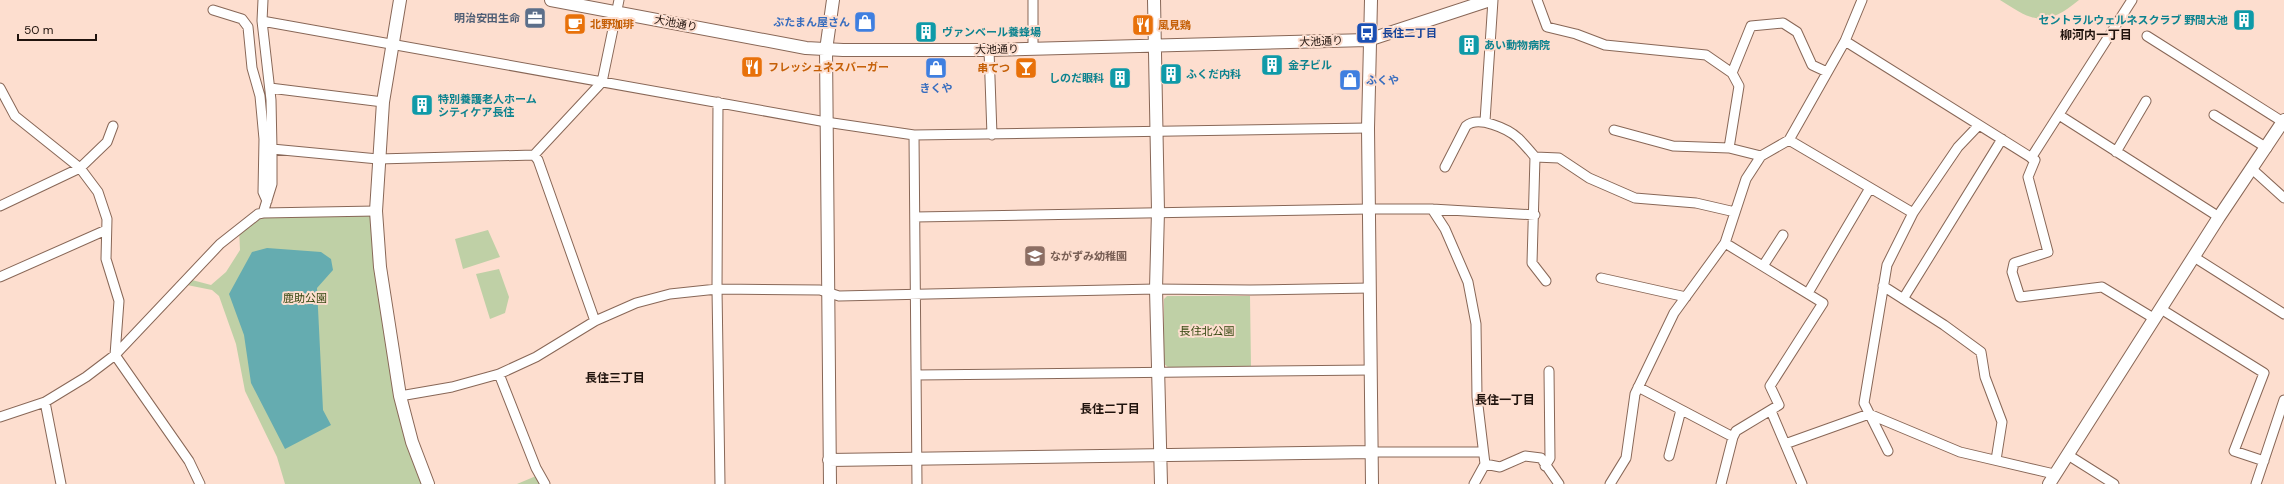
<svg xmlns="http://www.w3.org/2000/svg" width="2284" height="484" viewBox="0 0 2284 484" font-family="'DM Sans','Noto Sans JP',sans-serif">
  <rect width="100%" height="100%" fill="#fddecf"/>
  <path fill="#bfd0a6" d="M 2000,0 L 2079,0 C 2045,28 2034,22 2000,0 Z
    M 376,211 L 400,396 L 428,484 L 285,484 L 277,457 L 245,391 L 236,344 L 219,296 L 212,290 L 187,285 L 192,280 L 211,285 L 226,272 L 240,250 L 239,228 L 258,214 Z
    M 488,230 L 500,257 L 463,269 L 455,239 Z
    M 499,269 L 509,297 L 505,313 L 490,319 L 476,274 Z
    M 1167,296 L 1250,296 L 1251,367 L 1168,367 L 1164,364 L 1164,299 Z
    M 536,476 L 540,484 L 517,484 Z"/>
  <path fill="#65acb0" d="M 267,248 L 321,252 L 331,259 L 333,270 L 317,288 L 323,410 L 331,425 L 285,449 L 251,383 L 244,335 L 229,294 L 252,252 Z"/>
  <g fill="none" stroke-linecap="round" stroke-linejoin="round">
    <g stroke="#886757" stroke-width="11">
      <path id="minor" d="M 263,0 L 262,21 L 271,100 L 272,149
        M 1033,0 L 1033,49
        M 1537,0 L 1547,27 L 1576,34 L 1605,45 L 1706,55 L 1732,73 L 1739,86 L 1729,148
        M 213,10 L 242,19 L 248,27 L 252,68 L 260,96 L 264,139 L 263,192 L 267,201
        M 262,21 L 826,122 L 914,135 L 1368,128
        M 2147,36 L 2283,122
        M 1845,41 L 2035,160 L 2028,177 L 2048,252 L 2014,263 L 2012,272 L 2020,297 L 2102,287 L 2155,319
        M 989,50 L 992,135
        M 1732,73 L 1751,26 L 1783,23 L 1797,32 L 1812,65 L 1827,72
        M 0,88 L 15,116 L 80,168 L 98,192 L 107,219 L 106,259 L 119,301 L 115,355 L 86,377 L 45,402 L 61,484
        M 270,88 L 383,102
        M 718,102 L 717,289 L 720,484
        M 2059,115 L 2219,217
        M 2214,115 L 2267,148
        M 1485,121 L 1493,0
        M 1614,130 L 1673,146 L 1729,148 L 1761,156
        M 914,135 L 917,484
        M 1789,140 L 1913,213 L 1958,147 L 1979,125
        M 2116,152 L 2146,101
        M 534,155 L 538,160 L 595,321
        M 1535,157 L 1532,263 L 1546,281
        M 2031,158 L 2132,0
        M 1445,167 L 1466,126 C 1478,115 1508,129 1518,138 C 1524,144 1530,151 1535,157 L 1559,158 L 1589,178 L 1635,198 L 1696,203 L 1735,212
        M 2252,169 L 2284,198
        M 0,206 L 80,168 L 107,142 L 113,126
        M 1432,209 L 1445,229 L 1468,282 L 1476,324 L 1477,397 L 1485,464 L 1500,467 L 1525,456 L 1541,458 L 1559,484
        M 263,213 L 376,211
        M 915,217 L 1369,209 L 1432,209 L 1535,215
        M 2194,257 L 2284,314
        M 1763,266 L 1783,235
        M 0,277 L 106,230
        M 1601,278 L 1686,297
        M 1883,286 L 1944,325 L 1981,352 L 1985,377 L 2002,422 L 1996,460
        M 1808,293 L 1870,188
        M 1903,299 L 2002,139
        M 2161,309 L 2264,373 L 2234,451 L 2264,461
        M 499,374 L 536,468 L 545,484
        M 916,375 L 1371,370
        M 1638,387 L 1733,437
        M 400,396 L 452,387 L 499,374 L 536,357 L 595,321 L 636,303 L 670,294 L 717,289 L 820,290 L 839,296 L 1156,289 L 1250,290 L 1370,288
        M 1771,411 L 1802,484
        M 0,417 L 45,402
        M 1785,444 L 1869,414 L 1960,452 L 2054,474
        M 1888,451 L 1864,403 L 1887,265 L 1913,213
        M 1372,452 L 1483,452
        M 2068,455 L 2114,484
        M 1669,456 L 1681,410
        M 1545,466 L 1550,458 L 1549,371
        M 200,484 L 189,461 L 115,355 L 220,244 L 258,214 L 263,213 L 272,184 L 272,149 L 378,159 L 534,155 L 602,82 L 619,0
        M 1474,484 L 1485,464
        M 1610,484 L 1626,458 L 1635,394 L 1674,313 L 1725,243 L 1746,179 L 1761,156 L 1789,140 L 1845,41 L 1862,0
        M 1721,484 L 1733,437 L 1736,431 L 1779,405 L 1770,386 L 1823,303 L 1725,243
        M 2256,484 L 2284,400"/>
    </g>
    <g stroke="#886757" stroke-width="14">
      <path id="tertiary" d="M 400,0 L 383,102 L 376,211 L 380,267 L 400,396 L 412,442 L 428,484
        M 551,0 L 806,48 L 843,50 L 989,50 L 1368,40 L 1490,0
        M 1154,0 L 1158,211 L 1156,289 L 1161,484
        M 1371,0 L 1368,128 L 1372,484
        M 829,460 L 1372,452
        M 830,484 L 826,50 L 833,0
        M 2049,484 L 2219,217 L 2284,120"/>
    </g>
    <use href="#minor" stroke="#fff" stroke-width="9"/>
    <use href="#tertiary" stroke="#fff" stroke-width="12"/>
  </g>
  <defs>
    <g id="office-square" transform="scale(1.15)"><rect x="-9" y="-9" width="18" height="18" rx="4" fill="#5c6f8a" stroke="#fddecf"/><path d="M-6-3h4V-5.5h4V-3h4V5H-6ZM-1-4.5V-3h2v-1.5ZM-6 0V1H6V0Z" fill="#fff"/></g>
    <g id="building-square" transform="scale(1.15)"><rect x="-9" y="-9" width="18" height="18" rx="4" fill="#0f9aa8" stroke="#fddecf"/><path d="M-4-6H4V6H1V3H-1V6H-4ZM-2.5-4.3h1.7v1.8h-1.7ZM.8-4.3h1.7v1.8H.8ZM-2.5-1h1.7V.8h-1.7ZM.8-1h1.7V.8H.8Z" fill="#fff"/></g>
    <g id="shop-square" transform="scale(1.15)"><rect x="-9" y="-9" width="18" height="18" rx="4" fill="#3f7fe0" stroke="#fddecf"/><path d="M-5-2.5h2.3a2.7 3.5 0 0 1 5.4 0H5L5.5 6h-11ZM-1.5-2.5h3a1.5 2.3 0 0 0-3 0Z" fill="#fff"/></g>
    <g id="cafe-square" transform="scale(1.15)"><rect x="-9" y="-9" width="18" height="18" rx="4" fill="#e8710a" stroke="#fddecf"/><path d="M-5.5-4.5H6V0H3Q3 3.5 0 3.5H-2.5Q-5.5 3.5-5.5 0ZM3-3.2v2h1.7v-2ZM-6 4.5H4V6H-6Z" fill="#fff"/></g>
    <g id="restaurant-square" transform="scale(1.15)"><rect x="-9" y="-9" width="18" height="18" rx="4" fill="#e8710a" stroke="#fddecf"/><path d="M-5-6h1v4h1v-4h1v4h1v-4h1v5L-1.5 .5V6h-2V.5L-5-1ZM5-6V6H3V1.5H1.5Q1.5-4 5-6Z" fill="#fff"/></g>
    <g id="bus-square" transform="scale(1.15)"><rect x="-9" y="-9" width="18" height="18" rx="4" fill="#1a4fb4" stroke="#fddecf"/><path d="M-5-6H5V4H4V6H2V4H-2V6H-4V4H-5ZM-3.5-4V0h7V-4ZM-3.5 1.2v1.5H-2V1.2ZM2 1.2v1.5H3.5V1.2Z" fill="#fff"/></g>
    <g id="bar-square" transform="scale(1.15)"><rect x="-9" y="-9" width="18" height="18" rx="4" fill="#e8710a" stroke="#fddecf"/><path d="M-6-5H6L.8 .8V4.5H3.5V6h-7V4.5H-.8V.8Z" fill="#fff"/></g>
    <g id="school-square" transform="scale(1.15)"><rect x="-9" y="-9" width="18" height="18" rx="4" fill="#8d6e63" stroke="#fddecf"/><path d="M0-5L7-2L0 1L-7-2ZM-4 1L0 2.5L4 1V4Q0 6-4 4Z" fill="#fff"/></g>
  </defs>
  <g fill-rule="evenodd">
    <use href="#office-square" x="535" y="18"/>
    <use href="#building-square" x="2244" y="20"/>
    <use href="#shop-square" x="865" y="22"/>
    <use href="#cafe-square" x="575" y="24"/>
    <use href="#restaurant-square" x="1143" y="25"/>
    <use href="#building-square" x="926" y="32"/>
    <use href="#bus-square" x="1367" y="33"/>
    <use href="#building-square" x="1469" y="45"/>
    <use href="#building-square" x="1272" y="65"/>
    <use href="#restaurant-square" x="752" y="67"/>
    <use href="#shop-square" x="936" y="68"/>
    <use href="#bar-square" x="1026" y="68"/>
    <use href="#building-square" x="1171" y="74"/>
    <use href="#building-square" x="1120" y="78"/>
    <use href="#shop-square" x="1350" y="80"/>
    <use href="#building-square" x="422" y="105"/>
    <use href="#school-square" x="1035" y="256"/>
  </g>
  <g text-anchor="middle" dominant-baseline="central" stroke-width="4" stroke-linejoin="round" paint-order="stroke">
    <g font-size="11" font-weight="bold" fill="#4e5e75" stroke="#fddecf" text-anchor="end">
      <text x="520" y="18">明治安田生命</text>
    </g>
    <g font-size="11" font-weight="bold" fill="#0d838f" stroke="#fddecf" text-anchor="start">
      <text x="2228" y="20" text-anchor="end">セントラルウェルネスクラブ 野間大池</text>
      <text x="942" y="32">ヴァンベール養蜂場</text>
      <text x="1484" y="45">あい動物病院</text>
      <text x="1288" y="65">金子ビル</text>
      <text x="1186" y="74">ふくだ内科</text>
      <text x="1104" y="78" text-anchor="end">しのだ眼科</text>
      <text x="438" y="99">特別養護老人ホーム<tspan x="438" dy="13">シティケア長住</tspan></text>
    </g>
    <g font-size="11" font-weight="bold" fill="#366cbe" stroke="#fddecf" text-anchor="end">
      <text x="850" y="22">ぶたまん屋さん</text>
      <text x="1366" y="80" text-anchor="start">ふくや</text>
      <text x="936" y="88" text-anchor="middle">きくや</text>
    </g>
    <g font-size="11" fill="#20130d" stroke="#fddecf">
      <text transform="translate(676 23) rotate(11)">大池通り</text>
      <text transform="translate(1321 41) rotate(-2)">大池通り</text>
      <text transform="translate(997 49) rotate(-1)">大池通り</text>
    </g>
    <g font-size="11" font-weight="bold" fill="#c56008" stroke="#fddecf" text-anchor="start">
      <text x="590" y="24">北野珈琲</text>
      <text x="1158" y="25">風見鶏</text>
      <text x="768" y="67">フレッシュネスバーガー</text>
      <text x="1010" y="68" text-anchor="end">串てつ</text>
    </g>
    <g font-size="11" font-weight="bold" fill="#164399" stroke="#fddecf" text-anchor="start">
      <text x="1382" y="33">長住二丁目</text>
    </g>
    <g font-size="11" font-weight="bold" fill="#785e54" stroke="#fddecf" text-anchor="start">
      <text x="1050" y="256">ながずみ幼稚園</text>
    </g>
    <g font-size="11" fill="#364710" stroke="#fddecf">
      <text x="305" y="298">鹿助公園</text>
      <text x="1207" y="331">長住北公園</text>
    </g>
    <g font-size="12" font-weight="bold" fill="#20130d" stroke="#fddecf">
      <text x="2096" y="35">柳河内一丁目</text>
      <text x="615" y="378">長住三丁目</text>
      <text x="1505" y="400">長住一丁目</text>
      <text x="1110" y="409">長住二丁目</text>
    </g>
  </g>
  <path d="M18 34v6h78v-6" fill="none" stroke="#20130d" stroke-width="2"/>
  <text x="24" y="34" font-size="12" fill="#20130d" stroke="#fddecf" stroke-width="3" paint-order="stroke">50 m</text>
</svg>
